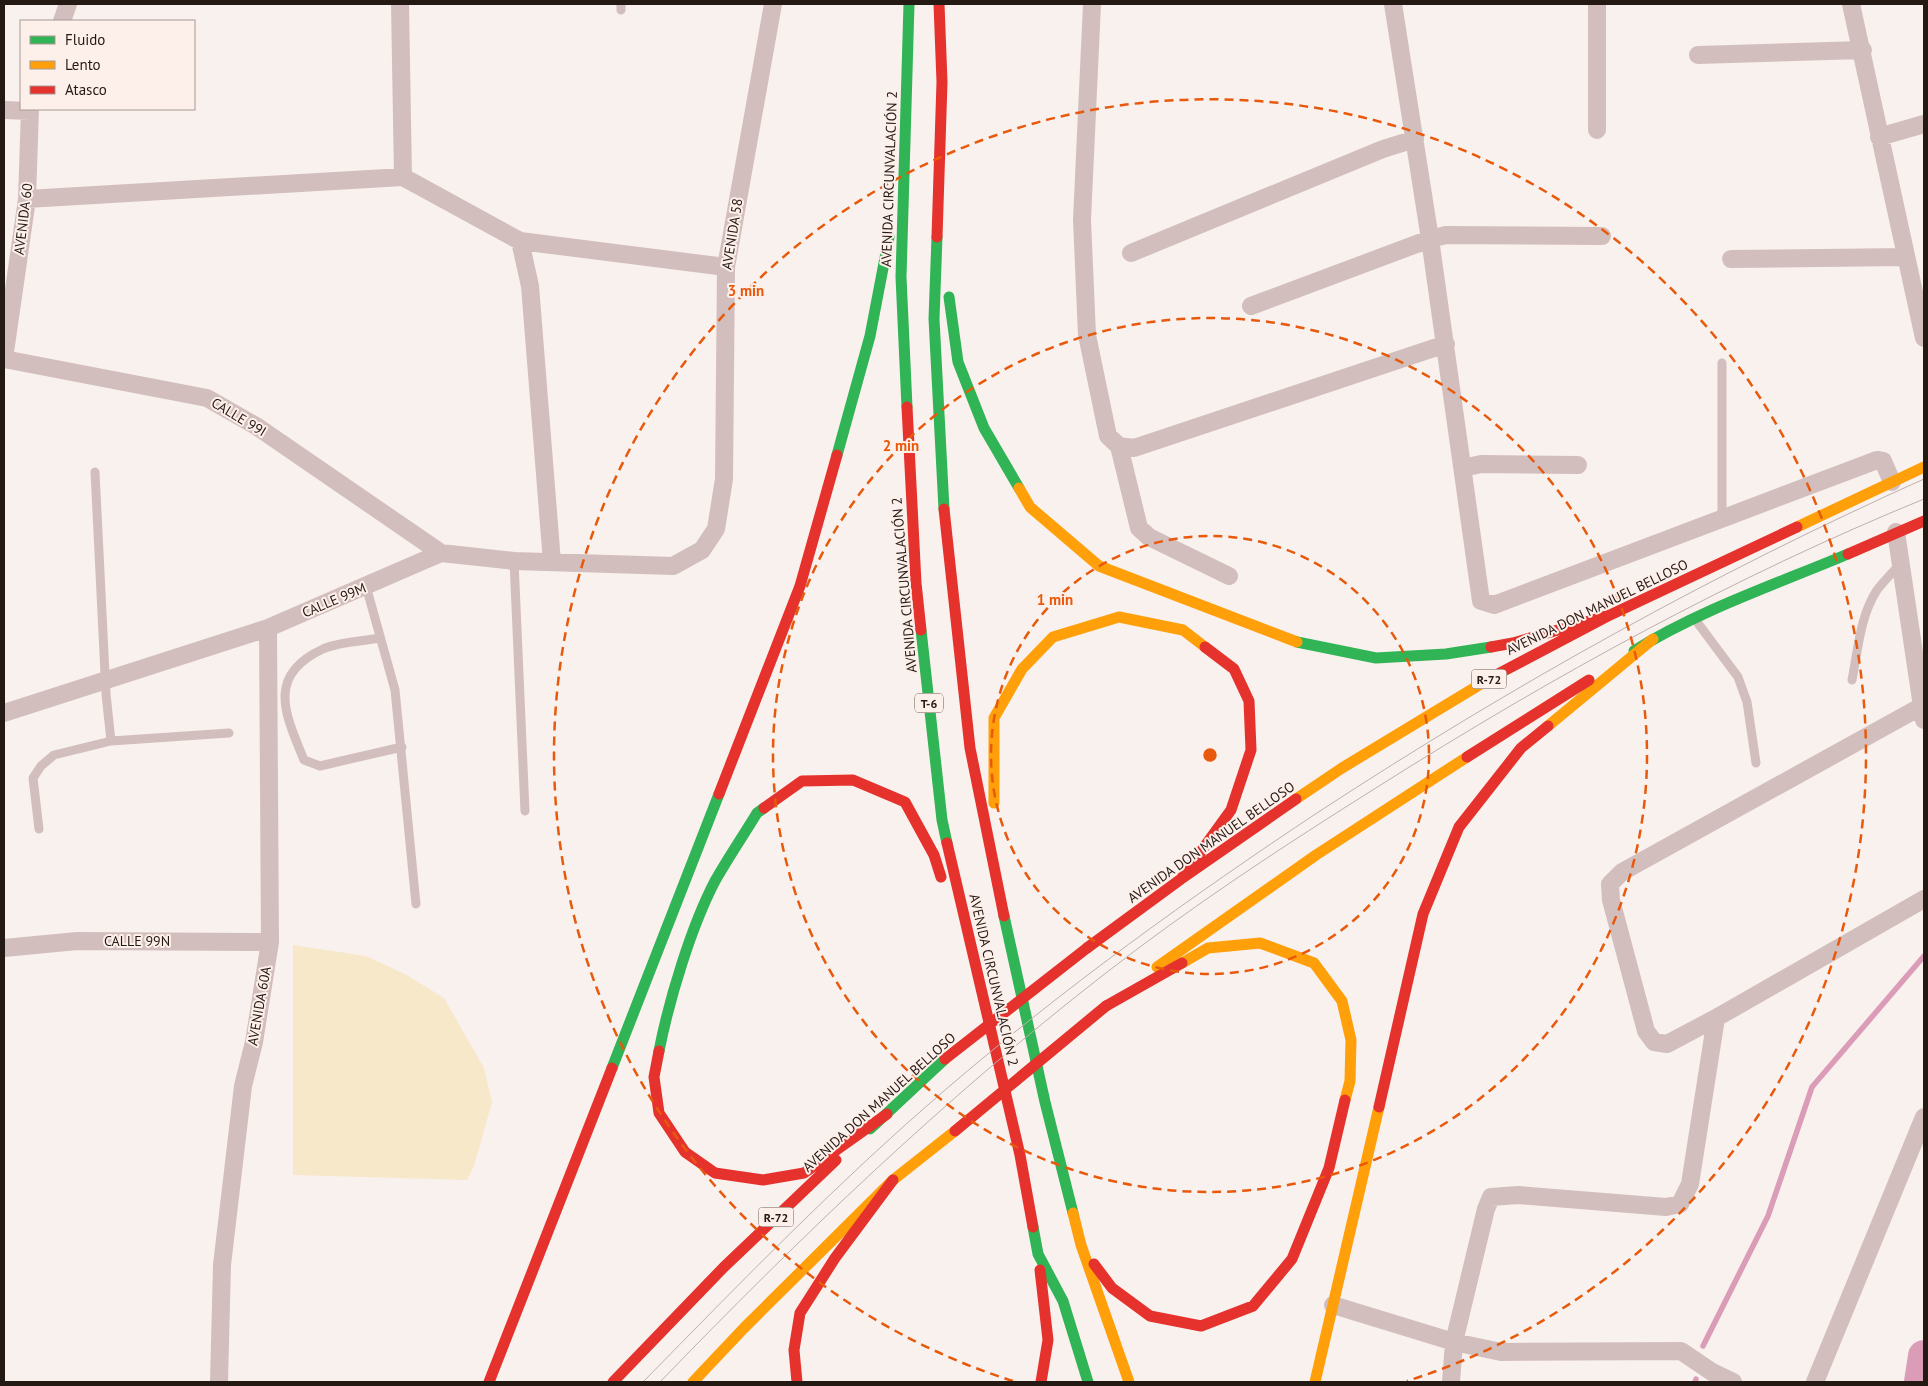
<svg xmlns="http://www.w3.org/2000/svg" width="1928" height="1386" viewBox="0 0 1928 1386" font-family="'PT Sans',sans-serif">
  <rect width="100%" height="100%" fill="#f9f1ee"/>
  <path fill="#f7e8ca" d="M 293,945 L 366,956 L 405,974 L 444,998 L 484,1068 L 492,1102 L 474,1166 L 467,1180 L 293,1175 Z"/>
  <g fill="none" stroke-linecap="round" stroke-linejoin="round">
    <path stroke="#da9cb6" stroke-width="5.5" d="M 1703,1346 L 1768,1216 L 1812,1087 L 1924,956
      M 1695,1382 L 1696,1379"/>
    <path stroke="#da9cb6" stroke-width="32" d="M 1920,1382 L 1924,1356"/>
    <path stroke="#d3bebe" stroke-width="9" d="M 621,4 L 621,10
      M 95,472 L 106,694 L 111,741
      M 1722,519 L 1722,363
      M 514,561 L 525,811
      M 366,586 L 395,690 L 416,904
      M 1697,622 L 1738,677 L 1747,702 L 1756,763
      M 380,638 C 364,641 337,642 323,649 C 266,675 285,714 304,760 L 320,766 L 402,747
      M 1852,680 C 1858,650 1860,616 1877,590 C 1884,581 1893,572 1901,563
      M 39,829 L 33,778 L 41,766 L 54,755 L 111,741 L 229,733"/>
    <path stroke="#d3bebe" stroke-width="18" d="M 400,4 L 403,177
      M 1092,4 L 1082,220 L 1087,335 L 1108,436 L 1119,446 L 1134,448 L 1446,344
      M 1393,4 L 1430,239 L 1481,601 L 1494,605 L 1877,460 L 1883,461 L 1892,482
      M 1851,4 L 1924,338
      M 62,21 L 68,4
      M 1698,55 L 1863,50
      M 4,110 L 30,111
      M 1597,130 L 1597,4
      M 1879,137 L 1924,124
      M 27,199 L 403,177 L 520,241 L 726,267
      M 520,241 L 530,286 L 552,562
      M 1131,253 L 1383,149 L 1415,139
      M 1731,259 L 1906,257
      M 1251,306 L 1430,239 L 1446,235 L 1602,236
      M 4,359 L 207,398 L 256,426 L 441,553
      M 4,359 L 27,199 L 30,109
      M 1119,446 L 1139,528 L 1149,537 L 1229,576
      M 1463,468 L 1481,464 L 1578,465
      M 1896,532 L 1924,720
      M 1922,706 L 1622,872 L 1610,884 L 1611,900 L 1646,1031 L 1654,1042 L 1667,1044 L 1716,1018 L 1924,899
      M 4,713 L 268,628 L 441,553 L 514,561 L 673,566 L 702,550 L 716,529 L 724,479 L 726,267 L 773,4
      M 4,948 L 77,941 L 270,942
      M 1333,1305 L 1454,1342 L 1501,1352 L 1681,1351 L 1712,1372 L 1733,1382
      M 219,1382 L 222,1265 L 243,1086 L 254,1042 L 270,942 L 268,628
      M 1451,1382 L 1454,1342 L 1486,1209 L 1491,1197 L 1518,1195 L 1666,1207 L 1680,1204 L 1690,1184 L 1716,1018
      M 1815,1382 L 1924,1117"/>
    <path stroke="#30b455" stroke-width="11" d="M 937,237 L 934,319 L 944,509
      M 949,297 L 958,362 L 984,428 L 1019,488
      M 907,407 L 901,277 L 909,4
      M 837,455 L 870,336 L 889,237
      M 921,630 L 942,820 L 947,843
      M 1297,642 L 1376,658 L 1446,654 L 1491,647
      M 1634,651 C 1697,611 1779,583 1848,554
      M 1004,916 L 1045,1102 L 1073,1213
      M 659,1051 C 669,1000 691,927 715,881 C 728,858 743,836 757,813 L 764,808
      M 612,1068 L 719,794
      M 870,1129 L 945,1059
      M 1033,1227 L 1038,1254 L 1063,1301 L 1088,1382"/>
    <path stroke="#ff9f0a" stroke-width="11" d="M 1019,488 L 1030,507 L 1099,566 L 1297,642
      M 1797,527 L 1924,467
      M 1548,726 L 1653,639
      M 1296,799 L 1342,768 L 1494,676
      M 994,803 L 994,718 L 1022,669 L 1053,637 L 1119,617 L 1183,630 L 1205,647
      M 1182,963 L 1208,948 L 1260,943 L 1314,963 L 1342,1001 L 1351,1040 L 1350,1081 L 1345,1100
      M 1157,967 L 1316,855 L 1467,757
      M 1073,1213 L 1081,1245 L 1129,1382
      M 693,1382 L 744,1328 L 893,1180 L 955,1131
      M 1315,1382 L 1379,1107"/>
    <path stroke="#e5322d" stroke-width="11" d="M 937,237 L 942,82 L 939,4
      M 907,407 L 916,583 L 921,630
      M 944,509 L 970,748 L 1004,916
      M 1848,554 L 1924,521
      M 1491,647 L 1513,643 L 1610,615
      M 1494,676 L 1610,615 L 1797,527
      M 1467,757 L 1589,680
      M 719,794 L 800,586 L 837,455
      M 764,808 L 802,781 L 853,780 L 905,802 L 934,855 L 941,877
      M 947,843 L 1020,1155 L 1033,1227
      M 1181,879 L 1231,810 L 1251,750 L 1249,701 L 1234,669 L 1205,647
      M 1087,948 L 1181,879 L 1296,799
      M 1106,1006 L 1182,963
      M 659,1051 L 654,1077 L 659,1113 L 685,1152 L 715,1173 L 763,1180 L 804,1173 L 887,1114
      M 1379,1107 L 1423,914 L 1459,827 L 1521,748 L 1548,726
      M 1094,1264 L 1112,1288 L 1150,1316 L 1201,1326 L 1253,1306 L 1292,1259 L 1329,1168 L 1345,1100
      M 1040,1270 L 1048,1340 L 1041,1382
      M 489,1382 L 612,1068
      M 613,1382 L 724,1267 L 836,1160
      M 797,1382 L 794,1350 L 800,1313 L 835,1258 L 893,1180"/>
    <path stroke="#bdb0ae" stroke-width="1" d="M 643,1382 C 741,1282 839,1181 945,1090 C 1064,988 1190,897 1320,811 C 1513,685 1714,573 1924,479
      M 660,1382 C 799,1238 944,1099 1102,976 C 1190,907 1285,845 1379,786 C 1553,676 1733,577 1924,499"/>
    <path stroke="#e5322d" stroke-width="11" d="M 945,1059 L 1087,948
      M 955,1131 L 1106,1006"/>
  </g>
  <g fill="none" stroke="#e8590c" stroke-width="2.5" stroke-dasharray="9 6">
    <circle cx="1210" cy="755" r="219"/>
    <circle cx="1210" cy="755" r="437"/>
    <path d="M1013 1381A656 656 0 1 1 1407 1381"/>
  </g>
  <g text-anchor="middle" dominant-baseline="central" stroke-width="4" stroke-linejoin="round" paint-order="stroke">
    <g fill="#fdefea" stroke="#665954" stroke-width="1">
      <rect x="1471.5" y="669.5" width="35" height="19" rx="4"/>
      <rect x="915" y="693.5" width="28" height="19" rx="4"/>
      <rect x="758.5" y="1207.5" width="35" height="19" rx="4"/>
    </g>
    <g font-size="12" font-weight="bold" fill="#251914">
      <text x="1489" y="679">R-72</text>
      <text x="929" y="703">T-6</text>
      <text x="776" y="1217">R-72</text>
    </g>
    <g font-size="14" fill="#251914" stroke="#fdefea">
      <text transform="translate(889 179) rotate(-88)">AVENIDA CIRCUNVALACIÓN 2</text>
      <text transform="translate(23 219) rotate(-83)">AVENIDA 60</text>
      <text transform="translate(732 234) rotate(-81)">AVENIDA 58</text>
      <text transform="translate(239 417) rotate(31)">CALLE 99I</text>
      <text transform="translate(904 585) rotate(-95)">AVENIDA CIRCUNVALACIÓN 2</text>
      <text transform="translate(334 600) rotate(-23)">CALLE 99M</text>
      <text transform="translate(1597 607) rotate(-26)">AVENIDA DON MANUEL BELLOSO</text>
      <text transform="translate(1211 842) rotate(-35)">AVENIDA DON MANUEL BELLOSO</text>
      <text x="137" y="941">CALLE 99N</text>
      <text transform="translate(994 980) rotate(77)">AVENIDA CIRCUNVALACIÓN 2</text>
      <text transform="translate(259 1006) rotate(-80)">AVENIDA 60A</text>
      <text transform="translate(879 1102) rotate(-42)">AVENIDA DON MANUEL BELLOSO</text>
    </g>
  </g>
  <circle cx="1210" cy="755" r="8" fill="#e8590c" stroke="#fdefea" stroke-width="2.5"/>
  <g font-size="15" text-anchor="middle" font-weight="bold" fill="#e8590c" stroke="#fdefea" stroke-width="4" stroke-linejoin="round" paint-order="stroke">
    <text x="746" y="296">3 min</text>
    <text x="901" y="451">2 min</text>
    <text x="1055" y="605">1 min</text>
  </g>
  <rect width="1928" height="1386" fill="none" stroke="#251914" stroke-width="10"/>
  <rect x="20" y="20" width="175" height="90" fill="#fdefea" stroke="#a79994"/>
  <rect x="30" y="36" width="25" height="8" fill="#30b455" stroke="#a79994"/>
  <text x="65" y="45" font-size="15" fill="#251914">Fluido</text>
  <rect x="30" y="61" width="25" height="8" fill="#ff9f0a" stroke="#a79994"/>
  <text x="65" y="70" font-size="15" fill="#251914">Lento</text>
  <rect x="30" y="86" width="25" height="8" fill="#e5322d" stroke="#a79994"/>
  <text x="65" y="95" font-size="15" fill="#251914">Atasco</text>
</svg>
